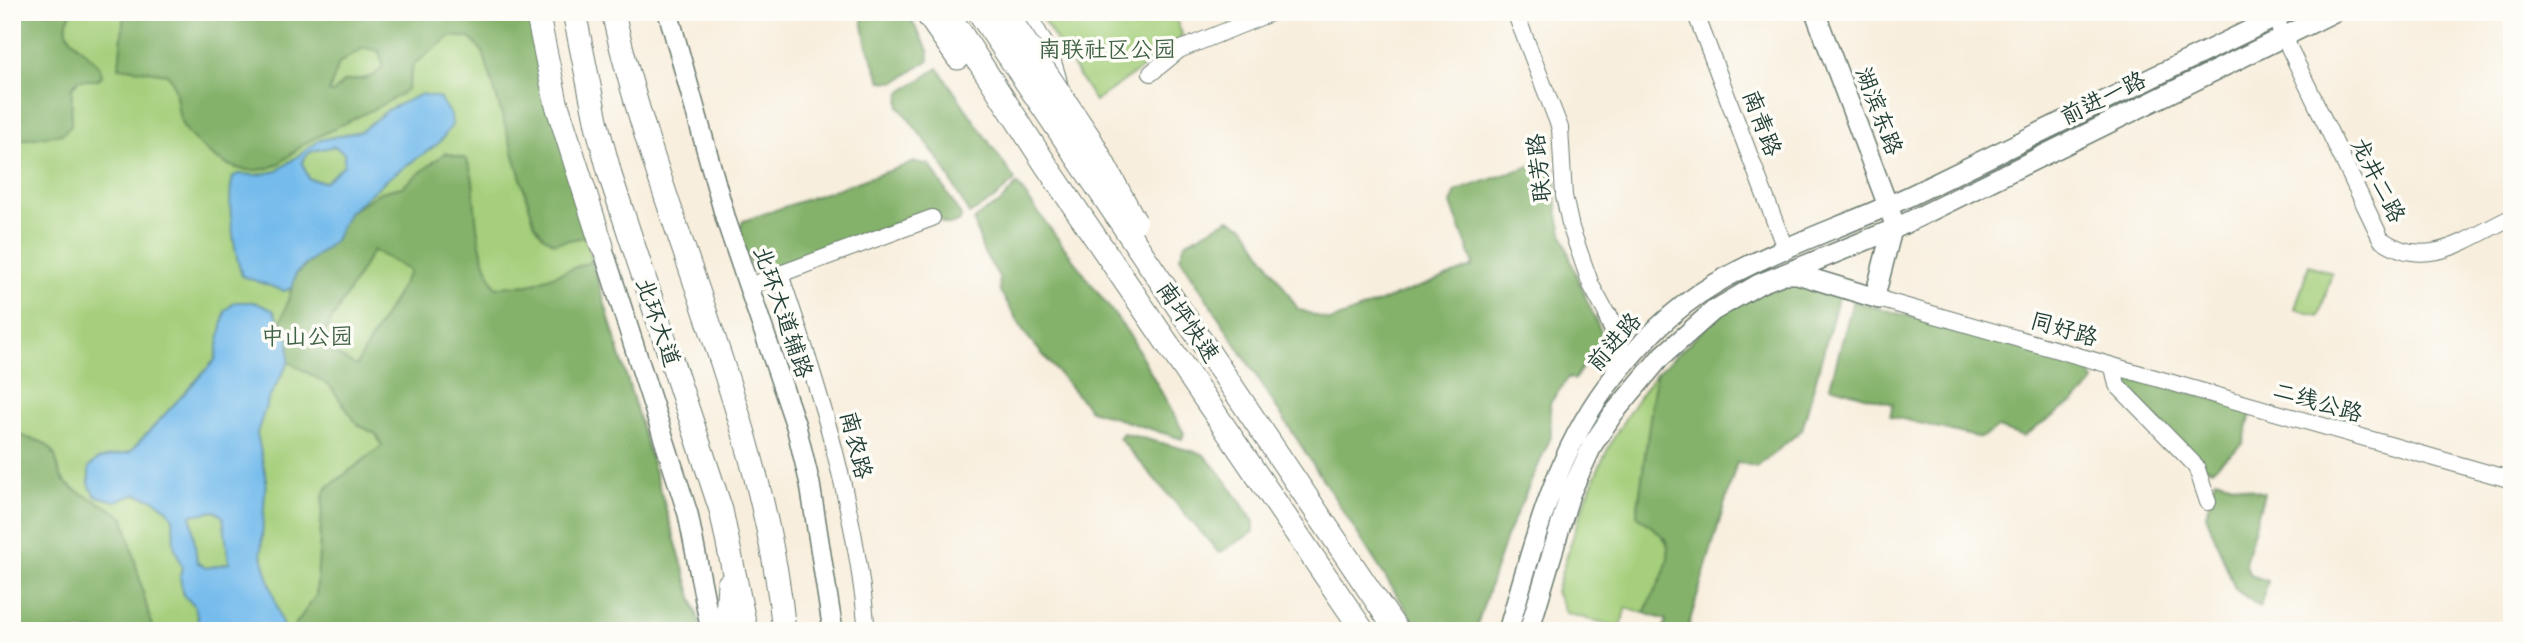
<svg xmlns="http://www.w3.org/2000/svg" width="2524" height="643" viewBox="0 0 2524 643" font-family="Sriracha,'LXGW WenKai TC',sans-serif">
  <rect width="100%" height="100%" fill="#fdfcf7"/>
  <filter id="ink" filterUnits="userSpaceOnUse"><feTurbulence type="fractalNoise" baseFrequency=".0143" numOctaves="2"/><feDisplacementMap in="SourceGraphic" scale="14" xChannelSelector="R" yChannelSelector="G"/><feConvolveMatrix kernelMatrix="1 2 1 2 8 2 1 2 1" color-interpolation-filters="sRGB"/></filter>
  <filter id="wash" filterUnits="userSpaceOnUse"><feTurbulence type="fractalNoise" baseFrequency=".00686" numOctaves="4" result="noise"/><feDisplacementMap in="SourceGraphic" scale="28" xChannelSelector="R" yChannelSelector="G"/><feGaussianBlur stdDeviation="1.57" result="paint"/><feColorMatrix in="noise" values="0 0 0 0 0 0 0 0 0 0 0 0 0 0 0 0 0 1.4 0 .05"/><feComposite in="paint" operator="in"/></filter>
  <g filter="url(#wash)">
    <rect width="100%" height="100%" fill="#f8eedd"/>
    <path fill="#a5cf7b" stroke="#628658" stroke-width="2" d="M 12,12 L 530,12 L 585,237 L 702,631 L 12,631 Z
      M 1038,12 L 1173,12 L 1182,34 L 1178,43 L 1095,101 Z
      M 2309,265 L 2332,273 L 2319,316 L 2295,309 Z
      M 1656,374 L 1637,515 C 1646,523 1660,531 1666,541 C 1677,561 1652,595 1644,613 L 1626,608 L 1620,628 L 1566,613 L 1556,592 C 1581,506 1600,446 1656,374 Z"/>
    <path fill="#84b26b" stroke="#527850" stroke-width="2" fill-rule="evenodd" d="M 12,12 L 72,12 C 50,42 100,51 102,76 L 98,80 L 79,80 L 72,87 L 71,126 L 62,134 L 12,141 Z
      M 124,12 L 530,12 L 585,237 L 554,243 L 543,236 L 535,225 L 483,52 L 470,38 L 451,36 L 413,65 L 408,88 L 400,95 C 372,111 342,124 313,139 C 300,145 290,157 278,164 C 242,182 211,159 188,133 C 172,116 182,90 167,74 L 119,67 ZM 364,48 L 379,51 L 383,66 C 371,82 361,78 344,81 L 333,93 L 329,92 L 339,63 Z
      M 861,12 L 907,12 L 929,52 L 929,60 L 896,82 L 881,81 L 866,43 Z
      M 938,68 L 1015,180 L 994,199 L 969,214 L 942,164 L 899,106 L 900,93 Z
      M 445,153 L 466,159 C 475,176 473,189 475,207 C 477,234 482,264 496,287 L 529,285 L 592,261 L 702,631 L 291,631 L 316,595 L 323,495 L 328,487 L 382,446 L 376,434 L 358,425 L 330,386 L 289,362 L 289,339 L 281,322 L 296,274 L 335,240 L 348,213 L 380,192 L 402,187 ZM 373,250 L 410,271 L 356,366 L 318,344 Z
      M 1545,161 L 1553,166 C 1558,184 1555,202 1559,220 C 1568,260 1586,299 1603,336 L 1574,380 L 1569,377 L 1550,403 L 1551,437 L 1506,537 L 1475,631 L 1420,631 L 1180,257 L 1185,243 L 1229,219 L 1245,227 L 1298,309 L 1330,321 L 1472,267 L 1473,262 L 1451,204 L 1456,191 Z
      M 915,162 L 930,165 L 961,216 L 960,221 L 950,225 L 942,223 L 938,212 L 932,210 L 763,274 L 753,271 L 738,232 L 743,221 Z
      M 1017,184 L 1131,337 L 1184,433 L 1182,439 L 1090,410 L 1026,335 L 1000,291 L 999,277 L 983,251 L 974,221 L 980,214 L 1000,203 Z
      M 1784,279 L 1840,291 L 1802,430 L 1757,467 L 1737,462 L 1687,631 L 1663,631 L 1666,620 L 1644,613 C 1652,595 1676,561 1666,541 C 1660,531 1646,523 1637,515 L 1656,374 L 1723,311 Z
      M 1853,301 L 2085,364 L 2094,381 L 2083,395 L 2023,437 L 1998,428 L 1980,438 L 1890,416 L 1893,404 L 1830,386 Z
      M 2126,375 L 2249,409 L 2251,414 L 2243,444 L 2212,469 L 2202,465 L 2123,383 Z
      M 12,426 C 28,445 35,435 48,446 C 60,455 55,474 67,484 C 84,498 107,503 124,518 L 153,631 L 12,631 Z
      M 1123,433 L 1203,454 L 1225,479 L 1254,522 L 1254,532 L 1219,553 L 1119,438 Z
      M 2216,479 L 2264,493 L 2245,563 L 2250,575 L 2268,581 L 2260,607 L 2235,589 L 2206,515 Z"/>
    <path fill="#74bbec" stroke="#4a7c90" stroke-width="2" fill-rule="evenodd" d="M 422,94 L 439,98 L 451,116 L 452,125 L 439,143 L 387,179 L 348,213 L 335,240 L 296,273 L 292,288 L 284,291 L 242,276 C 234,251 226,201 233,177 L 238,174 L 257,175 L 277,171 L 320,140 L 361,131 L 389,109 ZM 334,146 L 344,153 L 344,165 L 325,182 L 309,179 L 302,163 C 309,147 320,151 334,146 Z
      M 235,302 L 254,302 L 273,310 L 289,339 L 289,362 L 268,400 L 257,433 L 266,478 L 261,553 L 284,631 L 200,631 L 195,606 L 183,595 L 180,576 L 182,567 L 174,545 L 173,518 L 167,509 L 155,500 L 137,494 L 116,501 L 95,496 L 89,484 L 89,467 L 98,459 L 130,452 L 215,360 L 225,311 ZM 215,511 L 223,517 L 229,563 L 206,568 L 197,562 L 191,515 Z"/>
  </g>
  <g filter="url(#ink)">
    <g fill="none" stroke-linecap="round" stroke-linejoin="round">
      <g stroke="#6b7b6f" stroke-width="18">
        <path id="minor" d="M 1026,12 C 1042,37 1055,59 1060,88
          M 1515,12 L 1560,128 L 1564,196 L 1571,228 L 1591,285 L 1609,318
          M 1695,12 L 1786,251
          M 2272,12 L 2381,239 C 2427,272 2468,238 2512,217
          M 1151,73 L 1179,50 L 1273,12
          M 780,274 L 932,218
          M 748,287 L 780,274 C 820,390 856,508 867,631
          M 1879,299 L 2512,480
          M 2113,367 L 2117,385 L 2196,466 L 2208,502"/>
      </g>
      <g stroke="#6b7b6f" stroke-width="22">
        <path id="major" d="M 668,12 L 726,220 L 796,426 L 810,484 L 833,631
          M 1815,12 L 1894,222 L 1876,292 L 1879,299
          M 602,246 L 688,514 L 711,631
          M 1784,274 L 1797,274 L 1879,299
          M 1609,318 L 1619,342 L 1615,374
          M 1508,631 C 1533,546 1553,459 1606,387 C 1635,348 1671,310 1713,285 C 1776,247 1850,225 1916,193 C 2039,133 2163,72 2287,12
          M 1529,631 L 1570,494 L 1593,444 L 1613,414 L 1660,358 L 1713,311 L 1759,284 L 1894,229 L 2334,12"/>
      </g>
      <g stroke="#6b7b6f" stroke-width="25">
        <path id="highway" d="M 537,12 L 556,102 L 602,246
          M 574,12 L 597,125 L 611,178 L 721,510 L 746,631
          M 613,12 C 659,221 763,417 784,631
          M 926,12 L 958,58
          M 947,12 L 1046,165 L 1363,631
          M 726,631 L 729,584"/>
      </g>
      <use href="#minor" stroke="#fff" stroke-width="16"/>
      <use href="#major" stroke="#fff" stroke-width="19"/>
      <use href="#highway" stroke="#fff" stroke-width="23"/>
      <g stroke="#6b7b6f" stroke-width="25" stroke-linecap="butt">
        <path id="highway-bridge" d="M 979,12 L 1397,631
          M 1005,12 L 1090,139 L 1135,222"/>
      </g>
      <use href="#highway-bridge" stroke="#fff" stroke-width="23"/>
    </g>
  </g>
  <g text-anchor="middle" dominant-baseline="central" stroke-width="7" stroke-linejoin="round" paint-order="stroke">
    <g font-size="23" fill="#406246" stroke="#fdfcf7">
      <text x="1107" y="49">南联社区公园</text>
      <text x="307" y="336">中山公园</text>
    </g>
    <g font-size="23" fill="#1f3d34" stroke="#fdfcf7">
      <text transform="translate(2103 98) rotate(-26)">前进一路</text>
      <text transform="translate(1879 111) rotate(69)">湖滨东路</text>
      <text transform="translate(1762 123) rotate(69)">南青路</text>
      <text transform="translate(1539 168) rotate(-96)">联芳路</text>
      <text transform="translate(2378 180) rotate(63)">龙井二路</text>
      <text transform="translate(783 312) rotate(71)">北环大道辅路</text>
      <text transform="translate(658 322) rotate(71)">北环大道</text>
      <text transform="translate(1188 322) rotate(56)">南坪快速</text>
      <text transform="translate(2064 329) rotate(16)">同好路</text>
      <text transform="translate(1614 342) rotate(-49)">前进路</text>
      <text transform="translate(2318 402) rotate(16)">二线公路</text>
      <text transform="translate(856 445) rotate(76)">南农路</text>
    </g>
  </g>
  <rect width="2524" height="643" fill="none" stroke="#fdfcf7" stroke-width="42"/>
</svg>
